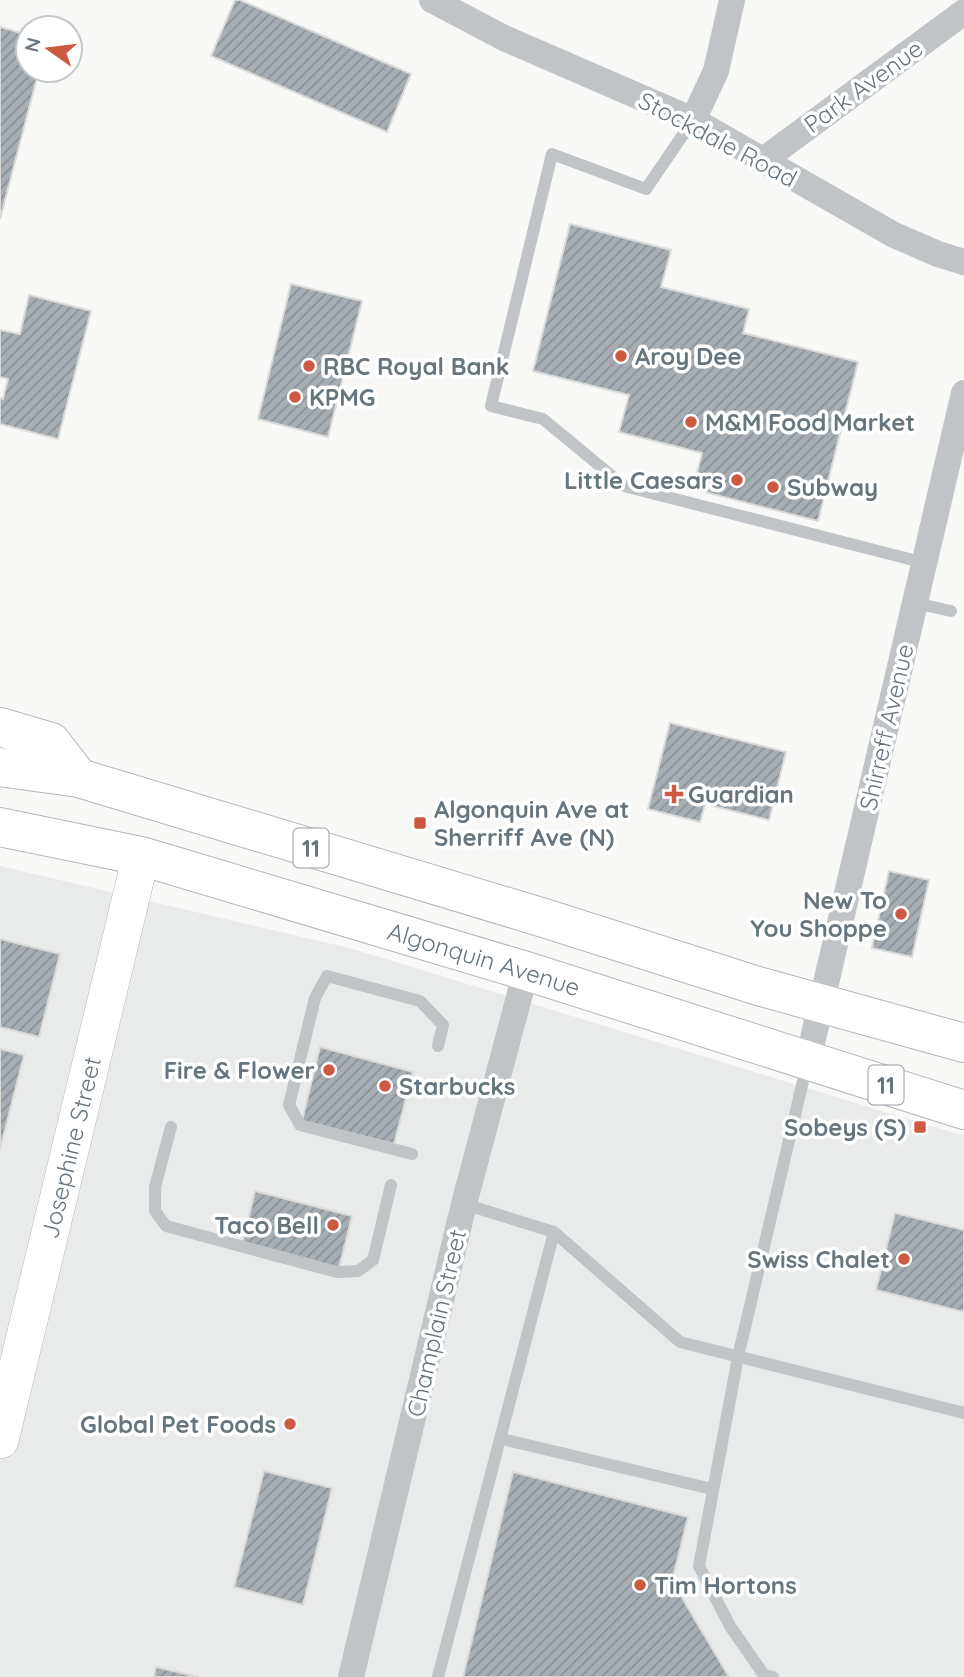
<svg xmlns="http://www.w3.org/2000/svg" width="964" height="1677" viewBox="0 0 964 1677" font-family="Quicksand,sans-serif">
  <defs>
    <pattern id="building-hatch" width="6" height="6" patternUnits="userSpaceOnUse" patternTransform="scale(1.75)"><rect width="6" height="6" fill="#a6adb3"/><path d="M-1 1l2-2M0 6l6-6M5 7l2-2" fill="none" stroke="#8b9197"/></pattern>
  </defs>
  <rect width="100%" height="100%" fill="#f8f8f6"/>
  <path fill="#e9eaea" d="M 0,866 L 353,949 L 964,1136 L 964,1677 L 0,1677 Z"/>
  <path fill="url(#building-hatch)" stroke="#dadad9" stroke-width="2" d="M 235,0 L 240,0 L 411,74 L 387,132 L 211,56 Z
    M 0,27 L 28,35 L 28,70 L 39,70 L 0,219 Z
    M 570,224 L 671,250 L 661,287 L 749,309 L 743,333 L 858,362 L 818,521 L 693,489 L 702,453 L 619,432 L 629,395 L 533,371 Z
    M 291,284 L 362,301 L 328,437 L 258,419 Z
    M 29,295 L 91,311 L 58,439 L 0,424 L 0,398 L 3,399 L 8,379 L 0,377 L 0,330 L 20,334 Z
    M 670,723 L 786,752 L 769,820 L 705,804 L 700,822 L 648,809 Z
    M 889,871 L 929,880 L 912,957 L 872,948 Z
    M 0,939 L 60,954 L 39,1037 L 0,1027 Z
    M 320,1047 L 413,1072 L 394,1144 L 302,1121 Z
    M 0,1049 L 24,1055 L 0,1149 Z
    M 255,1191 L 352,1216 L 339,1268 L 242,1244 Z
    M 895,1213 L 964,1230 L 964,1312 L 876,1290 Z
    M 264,1471 L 332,1488 L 303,1605 L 234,1587 Z
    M 513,1472 L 688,1517 L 672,1581 L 729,1677 L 463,1677 Z
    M 156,1667 L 198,1677 L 154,1677 Z"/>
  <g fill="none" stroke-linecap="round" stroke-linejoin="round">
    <g stroke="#b3b8bc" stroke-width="38">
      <g id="secondary">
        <path id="s1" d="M 0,1440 L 141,856"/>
      </g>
    </g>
    <g stroke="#b4b7ba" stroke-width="40">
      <g id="highway">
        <path d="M 0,727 L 51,742 L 79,778"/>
        <path d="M 0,767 L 79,778 L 544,918 L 758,986 L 964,1043"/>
        <path id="s2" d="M 0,827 L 141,856 L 526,971 L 964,1110"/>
      </g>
    </g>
    <path stroke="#c0c4c7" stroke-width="12" d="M 693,120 L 646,189 L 552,154 L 491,406 L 543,419 L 624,486 L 925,563
      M 915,603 L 951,611
      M 171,1127 L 155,1187 L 155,1211 L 166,1226 L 337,1272 L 358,1271 L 373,1260 L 391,1185
      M 412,1154 L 300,1125 L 289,1105 L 315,998 L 327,976 L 420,1001 L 443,1025 L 438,1046
      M 464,1204 L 554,1232 L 680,1342 L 964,1413
      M 502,1439 L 712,1489
      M 438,1677 L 554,1232
      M 773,1677 L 764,1675 L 730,1626 L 699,1566 L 738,1357 L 807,1064"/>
    <path stroke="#c0c4c7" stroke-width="26" d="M 432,0 L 504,38 L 693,120 L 894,235 L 938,254 L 964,262
      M 693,120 L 716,71 L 732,0
      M 762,161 L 964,12
      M 808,1060 L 964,393
      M 351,1677 L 464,1204 L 526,971"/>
    <use href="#secondary" stroke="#fff" stroke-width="37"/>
    <use href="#highway" stroke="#fff" stroke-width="38"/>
  </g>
  <g fill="#ce5941" stroke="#fff" stroke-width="2.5">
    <circle cx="621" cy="356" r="7"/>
    <circle cx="309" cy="366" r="7"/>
    <circle cx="295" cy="397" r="7"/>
    <circle cx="691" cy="422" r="7"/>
    <circle cx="737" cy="480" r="7"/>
    <circle cx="773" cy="487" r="7"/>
    <path d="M670.5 783.5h7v7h7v7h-7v7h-7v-7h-7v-7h7z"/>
    <rect x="413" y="816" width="14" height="14" rx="3.5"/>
    <circle cx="901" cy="914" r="7"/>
    <circle cx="329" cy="1070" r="7"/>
    <circle cx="385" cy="1086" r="7"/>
    <rect x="913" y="1120" width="14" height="14" rx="3.5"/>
    <circle cx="333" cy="1225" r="7"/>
    <circle cx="904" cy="1259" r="7"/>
    <circle cx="290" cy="1424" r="7"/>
    <circle cx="640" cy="1585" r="7"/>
  </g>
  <g text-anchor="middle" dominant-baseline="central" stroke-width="7" stroke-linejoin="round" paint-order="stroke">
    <g fill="#fff" stroke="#949ea5" stroke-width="2">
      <rect x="293.5" y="828.5" width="35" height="39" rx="5"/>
      <rect x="868.5" y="1065.5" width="35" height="39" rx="5"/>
    </g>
    <g font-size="23" font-weight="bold" fill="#66757e">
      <text x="311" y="848">11</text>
      <text x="886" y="1085">11</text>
    </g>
    <g font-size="24" fill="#66757e" stroke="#fff">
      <text transform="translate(863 86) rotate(-36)">Park Avenue</text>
      <text transform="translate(718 139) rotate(28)">Stockdale Road</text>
      <text transform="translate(886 727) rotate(-77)">Shirreff Avenue</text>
      <text stroke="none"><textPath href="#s2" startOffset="502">Algonquin Avenue</textPath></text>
      <text stroke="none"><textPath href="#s1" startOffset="301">Josephine Street</textPath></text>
      <text transform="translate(436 1323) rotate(-77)">Champlain Street</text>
    </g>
    <g font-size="24" font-weight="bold" fill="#66757e" stroke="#fff" text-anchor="start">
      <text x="635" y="356">Aroy Dee</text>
      <text x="323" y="366">RBC Royal Bank</text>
      <text x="309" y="397">KPMG</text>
      <text x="705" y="422">M&amp;M Food Market</text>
      <text x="723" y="480" text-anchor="end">Little Caesars</text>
      <text x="787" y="487">Subway</text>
      <text x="688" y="794">Guardian</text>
      <text x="434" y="809">Algonquin Ave at<tspan x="434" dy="28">Sherriff Ave (N)</tspan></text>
      <text x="887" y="900" text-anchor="end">New To<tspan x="887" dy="28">You Shoppe</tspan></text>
      <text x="315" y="1070" text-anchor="end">Fire &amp; Flower</text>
      <text x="399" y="1086">Starbucks</text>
      <text x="906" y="1127" text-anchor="end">Sobeys (S)</text>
      <text x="319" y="1225" text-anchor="end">Taco Bell</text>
      <text x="890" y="1259" text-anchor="end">Swiss Chalet</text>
      <text x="276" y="1424" text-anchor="end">Global Pet Foods</text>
      <text x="654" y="1585">Tim Hortons</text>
    </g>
  </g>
  <g transform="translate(49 49) rotate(284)"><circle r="33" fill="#ffffff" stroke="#c2c8cb" stroke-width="2"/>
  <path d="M0-5L12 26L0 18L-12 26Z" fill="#ce5941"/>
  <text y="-10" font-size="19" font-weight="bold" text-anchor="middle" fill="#66757e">N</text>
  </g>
</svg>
